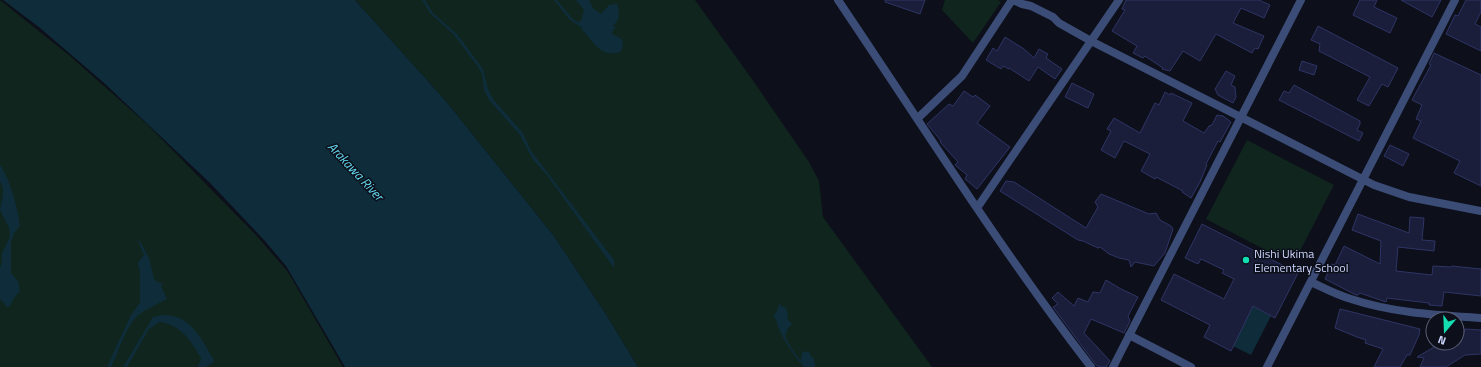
<svg xmlns="http://www.w3.org/2000/svg" width="1481" height="367" viewBox="0 0 1481 367" font-family="'Titillium Web',sans-serif">
  <rect width="100%" height="100%" fill="#0d0f1b"/>
  <path fill="#10251d" d="M 0,0 L 70,56 L 147,124 L 256,235 L 288,272 L 343,367 L 0,367 Z
    M 355,0 L 695,0 L 754,82 L 809,162 L 819,181 L 823,217 L 932,367 L 638,367 L 607,316 L 554,236 L 445,100 Z
    M 945,0 L 998,0 L 1001,2 L 973,43 L 942,10 Z
    M 1247,140 L 1334,185 L 1299,253 L 1296,252 L 1292,259 L 1279,252 L 1277,256 L 1206,219 Z"/>
  <path fill="#0e2c39" d="M 3,0 L 355,0 L 445,100 L 554,236 L 607,316 L 638,367 L 345,367 L 286,266 L 264,240 L 210,183 L 104,83 L 40,28 Z
    M 422,0 L 425,0 L 433,13 L 457,34 L 483,69 L 488,89 L 493,99 L 523,133 L 531,151 L 538,160 L 614,260 L 614,268 L 546,174 L 533,160 L 520,135 L 489,100 L 484,90 L 482,74 L 478,67 L 454,35 L 430,13 Z
    M 554,0 L 557,0 L 571,17 L 577,22 L 581,21 L 584,10 L 576,0 L 589,0 L 593,8 L 601,14 L 609,5 L 617,4 C 620,12 620,20 613,26 L 616,28 L 613,30 L 612,34 L 622,39 L 623,47 L 620,52 C 599,58 595,42 582,30 L 582,28 L 569,19 Z
    M 0,165 C 9,176 19,212 20,226 L 14,233 L 11,242 L 11,273 L 18,281 L 20,291 L 15,297 L 9,307 L 7,307 L 0,299 L 0,268 L 2,261 L 2,253 L 10,237 L 9,228 L 0,210 L 3,194 L 3,187 L 0,182 Z
    M 138,241 L 140,241 L 149,258 L 154,279 L 156,281 L 163,284 L 161,286 L 167,299 C 158,304 148,308 140,314 C 126,324 119,352 111,367 L 107,367 L 130,317 L 140,302 L 140,273 L 138,264 L 139,261 L 144,255 Z
    M 780,302 L 781,306 L 787,308 L 786,310 L 788,313 L 787,318 L 792,324 L 788,328 L 785,336 C 789,345 794,353 801,361 L 802,353 L 805,351 L 810,353 L 811,357 L 814,358 L 815,367 L 804,367 C 802,364 800,363 798,360 C 790,350 778,331 776,319 L 773,317 L 777,311 Z
    M 1253,306 L 1271,316 L 1251,355 L 1233,346 Z
    M 163,315 C 192,315 201,339 214,360 L 214,362 L 206,367 L 198,367 L 201,358 C 191,341 181,325 160,322 L 149,329 L 127,367 L 123,367 L 153,317 Z"/>
  <path fill="#1a1e3a" stroke="#2e3565" d="M 885,0 L 925,0 L 920,14 L 885,2 Z
    M 1126,0 L 1259,0 L 1270,5 L 1264,18 L 1241,8 L 1233,23 L 1264,36 L 1258,49 L 1255,48 L 1252,53 L 1216,34 L 1200,61 L 1183,51 L 1170,71 L 1162,69 L 1163,68 L 1145,56 L 1143,58 L 1133,53 L 1137,46 L 1112,31 L 1125,10 L 1122,9 Z
    M 1360,0 L 1377,0 L 1374,7 L 1397,18 L 1390,33 L 1353,15 Z
    M 1401,0 L 1441,0 L 1432,17 Z
    M 1466,0 L 1481,0 L 1481,12 L 1475,24 L 1481,27 L 1481,51 L 1446,34 L 1455,15 L 1458,16 Z
    M 1318,26 L 1398,68 L 1388,87 L 1382,84 L 1369,106 L 1357,100 L 1370,77 L 1319,51 L 1320,44 L 1311,40 Z
    M 1005,37 L 1024,49 L 1034,58 L 1039,49 L 1048,54 L 1046,58 L 1062,69 L 1055,79 L 1038,67 L 1029,81 L 1009,68 L 1009,69 L 1003,66 L 1001,69 L 986,60 L 993,48 L 997,51 Z
    M 1434,53 L 1481,75 L 1481,186 L 1454,173 L 1460,161 L 1413,138 L 1421,121 L 1416,119 L 1422,105 L 1412,100 L 1431,65 L 1429,64 Z
    M 1302,61 L 1317,66 L 1314,75 L 1299,70 Z
    M 1226,71 L 1235,76 L 1231,85 L 1235,87 L 1236,97 L 1233,103 L 1218,95 L 1215,89 Z
    M 1072,83 L 1094,94 L 1088,108 L 1065,97 Z
    M 1294,85 L 1360,121 L 1360,124 L 1357,130 L 1363,133 L 1359,141 L 1279,100 L 1284,91 L 1289,93 Z
    M 964,91 L 973,97 L 975,95 L 990,106 L 977,123 L 1010,147 L 977,189 L 965,179 L 967,175 L 955,165 L 958,162 L 940,142 L 941,141 L 927,124 L 949,104 L 953,106 Z
    M 1165,92 L 1170,95 L 1171,93 L 1192,103 L 1183,121 L 1204,133 L 1209,126 L 1212,125 L 1217,115 L 1223,116 L 1231,122 L 1220,142 L 1218,141 L 1206,164 L 1207,165 L 1200,182 L 1191,198 L 1182,192 L 1183,191 L 1156,177 L 1155,179 L 1141,171 L 1150,154 L 1124,141 L 1115,158 L 1101,150 L 1111,131 L 1107,129 L 1114,118 L 1140,133 L 1155,103 L 1159,105 Z
    M 1390,145 L 1409,154 L 1403,166 L 1384,156 Z
    M 1006,181 L 1014,182 L 1086,228 L 1098,207 L 1095,202 L 1101,194 L 1149,214 L 1156,213 L 1160,220 L 1171,226 L 1173,229 L 1165,253 L 1154,266 L 1135,262 L 1131,267 L 1129,260 L 1119,258 L 1109,254 L 1100,247 L 1098,248 L 1083,241 L 1078,240 L 1000,191 Z
    M 1358,214 L 1409,233 L 1410,217 L 1424,218 L 1422,240 L 1435,241 L 1434,251 L 1398,247 L 1396,271 L 1432,275 L 1433,266 L 1451,267 L 1452,266 L 1481,269 L 1481,296 L 1444,292 L 1442,306 L 1429,305 L 1429,303 L 1387,298 L 1386,302 L 1360,293 L 1358,295 L 1356,295 L 1325,279 L 1332,264 L 1335,265 L 1344,246 L 1380,264 L 1381,241 L 1352,230 Z
    M 1202,224 L 1298,273 L 1275,318 L 1253,306 L 1231,351 L 1204,337 L 1210,325 L 1161,300 L 1174,274 L 1224,299 L 1234,279 L 1222,273 L 1224,270 L 1201,259 L 1198,264 L 1185,258 Z
    M 1106,280 L 1121,289 L 1138,297 L 1128,316 L 1130,321 L 1124,333 L 1091,319 L 1084,333 L 1110,361 L 1106,367 L 1100,367 L 1096,365 L 1053,307 L 1058,304 L 1052,298 L 1058,292 L 1074,306 L 1078,298 L 1088,302 L 1093,292 L 1100,293 Z
    M 1340,309 L 1420,329 L 1419,335 L 1410,355 L 1407,355 L 1400,367 L 1374,367 L 1383,349 L 1365,343 L 1366,340 L 1357,337 L 1335,328 Z
    M 1465,329 L 1481,330 L 1481,354 L 1465,355 L 1446,367 L 1420,367 L 1424,358 L 1417,357 L 1441,343 L 1457,343 L 1457,335 L 1463,335 Z"/>
  <g fill="none" stroke-linecap="round" stroke-linejoin="round">
    <path stroke="#3b4c76" stroke-width="8" d="M 838,0 C 921,123 1000,249 1091,367
      M 1013,0 L 1022,4 L 1031,6 L 1053,17 L 1059,23 L 1091,41 L 1374,185 L 1409,197 L 1481,211
      M 918,118 L 962,76 L 1012,0
      M 977,208 L 1119,0
      M 1311,282 C 1324,288 1337,295 1351,299 C 1393,313 1437,315 1481,318
      M 1129,335 L 1191,367
      M 1113,367 L 1301,0
      M 1267,367 L 1455,0"/>
  </g>
  <circle fill="#13dfb3" stroke="#0d0f1b" stroke-width="1.5" cx="1246" cy="260" r="4"/>
  <g text-anchor="middle" dominant-baseline="central" stroke-width="3" stroke-linejoin="round" paint-order="stroke">
    <g font-size="12" fill="#cbd5fb" stroke="#0d0f1b" text-anchor="start">
      <text x="1254" y="253">Nishi Ukima<tspan x="1254" dy="14">Elementary School</tspan></text>
    </g>
    <g font-size="13" font-style="italic" fill="#62ddf2" stroke="#0d0f1b">
      <text transform="translate(356 171) rotate(47)">Arakawa River</text>
    </g>
  </g>
  <g transform="translate(1445 331) rotate(199)"><circle r="19" fill="#0d0f1b" stroke="#595e75"/>
  <path d="M0-3L7 15L0 10L-7 15Z" fill="#13dfb3"/>
  <text y="-6" font-size="11" font-weight="bold" text-anchor="middle" fill="#cbd5fb">N</text>
  </g>
</svg>
